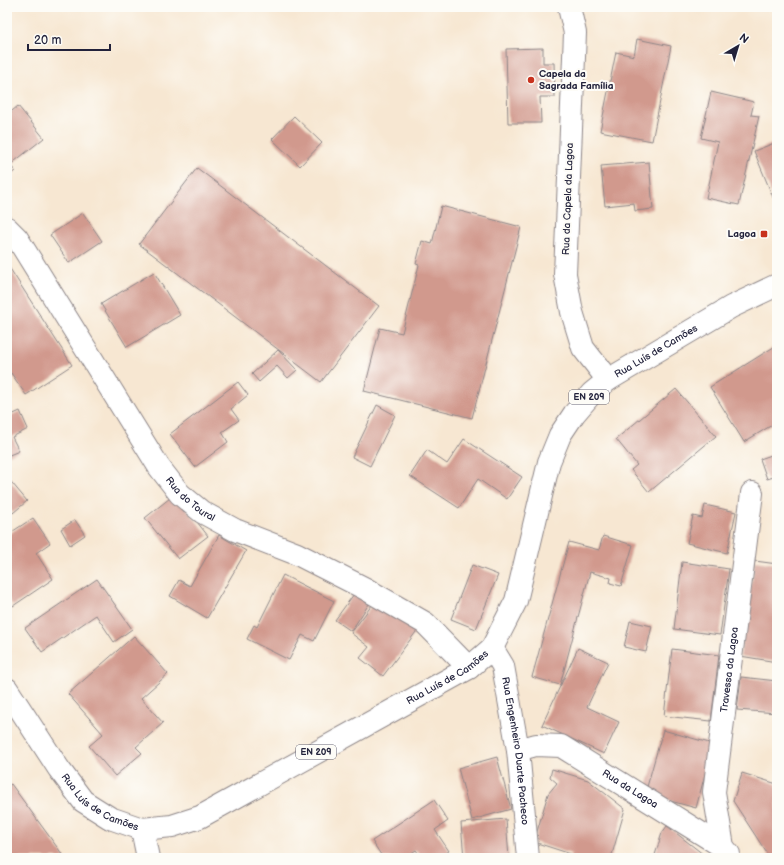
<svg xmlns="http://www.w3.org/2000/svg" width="784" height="865" viewBox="0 0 784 865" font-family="'Balsamiq Sans',sans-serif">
  <rect width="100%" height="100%" fill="#fdfcf7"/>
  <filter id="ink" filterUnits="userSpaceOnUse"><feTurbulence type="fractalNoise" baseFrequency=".025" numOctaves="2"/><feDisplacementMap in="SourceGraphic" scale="8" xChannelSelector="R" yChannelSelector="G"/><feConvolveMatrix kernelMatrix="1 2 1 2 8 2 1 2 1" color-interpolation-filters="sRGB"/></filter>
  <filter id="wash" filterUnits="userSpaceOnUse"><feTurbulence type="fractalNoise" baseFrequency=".012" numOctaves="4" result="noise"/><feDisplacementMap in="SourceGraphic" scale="16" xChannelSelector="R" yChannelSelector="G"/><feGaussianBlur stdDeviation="0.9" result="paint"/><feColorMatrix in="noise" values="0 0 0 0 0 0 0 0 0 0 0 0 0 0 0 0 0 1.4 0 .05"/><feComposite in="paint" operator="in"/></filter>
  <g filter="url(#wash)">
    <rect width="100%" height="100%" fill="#f7e7d2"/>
    <g id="blocks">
      <path fill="#d1998d" d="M 637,39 L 671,46 L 652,141 L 600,131 L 616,52 L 634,56 Z
        M 543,48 L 543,63 L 554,63 L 555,97 L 540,97 L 541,123 L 508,123 L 506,49 Z
        M 711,92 L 754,102 L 751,115 L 759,116 L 739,205 L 706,198 L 718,142 L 701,138 Z
        M 18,106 L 44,138 L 10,165 L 15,171 L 7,177 L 7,115 Z
        M 294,116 L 322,143 L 300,166 L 272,139 Z
        M 777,142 L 777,207 L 754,151 Z
        M 649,162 L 653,209 L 635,211 L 634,203 L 605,206 L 601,166 Z
        M 197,168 L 379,306 L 321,382 L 139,244 Z
        M 441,206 L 521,227 L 472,418 L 364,391 L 380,328 L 402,333 L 419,265 L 416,264 L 422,241 L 432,244 Z
        M 83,213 L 102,241 L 69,263 L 50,235 Z
        M 7,264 L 72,365 L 26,395 L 11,373 L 7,376 Z
        M 154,272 L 180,315 L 127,347 L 101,304 Z
        M 777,345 L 777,422 L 744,442 L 710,387 Z
        M 278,350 L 297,370 L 288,378 L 277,366 L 259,382 L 252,374 Z
        M 238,382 L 248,395 L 231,409 L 239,420 L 222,432 L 228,442 L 195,467 L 170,434 Z
        M 676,389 L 716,436 L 649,492 L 631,470 L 637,465 L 616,439 Z
        M 377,405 L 395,415 L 370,466 L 352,457 Z
        M 20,411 L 28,429 L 12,437 L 19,451 L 7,456 L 7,417 Z
        M 464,439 L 522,477 L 507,499 L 478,479 L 459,508 L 410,476 L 427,450 L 447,464 Z
        M 777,453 L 777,476 L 767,479 L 760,459 Z
        M 7,477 L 27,501 L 13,513 L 7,506 Z
        M 175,494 L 208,536 L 178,559 L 145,518 Z
        M 705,505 L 736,512 L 727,553 L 687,543 L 693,516 L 702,518 Z
        M 33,518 L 50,543 L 36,553 L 53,579 L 13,606 L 7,597 L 7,535 Z
        M 75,520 L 85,535 L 70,545 L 61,529 Z
        M 219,535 L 246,551 L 207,618 L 170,596 L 179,580 L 190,586 Z
        M 603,536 L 633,545 L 621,586 L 610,583 L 611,578 L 590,572 L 560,685 L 532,677 L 569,542 L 599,550 Z
        M 755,561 L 777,564 L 777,662 L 740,656 Z
        M 682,562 L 729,569 L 720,635 L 674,629 Z
        M 472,565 L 498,575 L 476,629 L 451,619 Z
        M 283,575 L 334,601 L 314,641 L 302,635 L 289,660 L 247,639 L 254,625 L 257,627 Z
        M 97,579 L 132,629 L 114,642 L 96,615 L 42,652 L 25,628 Z
        M 354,594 L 369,604 L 351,631 L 335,620 Z
        M 378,597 L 419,628 L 383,676 L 360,658 L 369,647 L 351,633 Z
        M 630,621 L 652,626 L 646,652 L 624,647 Z
        M 134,636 L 168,674 L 141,698 L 163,723 L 136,747 L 142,753 L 115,776 L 89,746 L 103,734 L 68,694 Z
        M 578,648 L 608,662 L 587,707 L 619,722 L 604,754 L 542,725 Z
        M 672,649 L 719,655 L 711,721 L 664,716 Z
        M 741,677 L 777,681 L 777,713 L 737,710 Z
        M 663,730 L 713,744 L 696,808 L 645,794 Z
        M 497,757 L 511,809 L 472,820 L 458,768 Z
        M 552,769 L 588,780 L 625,809 L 611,858 L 568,858 L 571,854 L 534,842 L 548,794 L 557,783 L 550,777 Z
        M 742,773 L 777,784 L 777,858 L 770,858 L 733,801 Z
        M 11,784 L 65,858 L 7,858 L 7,787 Z
        M 434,800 L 448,821 L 435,830 L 449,851 L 439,858 L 422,858 L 416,850 L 404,858 L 383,858 L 372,841 Z
        M 506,819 L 509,858 L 464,858 L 461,823 Z
        M 667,826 L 708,858 L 654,858 L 662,833 Z"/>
    </g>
  </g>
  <g filter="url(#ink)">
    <use href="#blocks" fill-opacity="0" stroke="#8c8486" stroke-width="1"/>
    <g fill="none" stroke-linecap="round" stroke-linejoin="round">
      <g stroke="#8c8486" stroke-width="24">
        <g id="minor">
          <path d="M 569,7 L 575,33 L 565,274 L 572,312 L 583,348 L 608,380"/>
          <path id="s1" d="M 7,228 L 17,238 L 159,467 L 180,494 L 202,512 L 235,530 L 297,554 L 364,588 L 425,623 L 469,668"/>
          <path id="s2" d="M 492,648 L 503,666 L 518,750 L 528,858"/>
          <path id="s3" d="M 518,750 L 536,745 L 561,746 L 723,847 L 729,854"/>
          <path d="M 142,829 L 148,858"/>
          <path id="s4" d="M 723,847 L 714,792 L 752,493"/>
        </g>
      </g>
      <g stroke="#8c8486" stroke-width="24">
        <g id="major">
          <path id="s5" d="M 7,689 L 59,769 L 83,801 L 110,818 L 142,829 L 172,826 L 200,817 L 469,668 L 492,648 L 516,601 L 549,462 L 560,435 L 574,414 L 592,393 L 608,380 L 731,307 L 777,285"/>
        </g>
      </g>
      <use href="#minor" stroke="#fff" stroke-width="22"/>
      <use href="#major" stroke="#fff" stroke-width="22"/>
    </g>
  </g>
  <g fill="#c8321e" stroke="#fdfcf7" stroke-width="1.5">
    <circle cx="531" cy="80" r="4"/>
    <rect x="760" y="230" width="8" height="8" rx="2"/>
  </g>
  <g text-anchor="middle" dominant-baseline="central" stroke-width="4" stroke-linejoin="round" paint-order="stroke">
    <g fill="#fdfcf7" stroke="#646373" stroke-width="1">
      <rect x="569" y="390" width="40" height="14" rx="3"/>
      <rect x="296" y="745" width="40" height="14" rx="3"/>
    </g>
    <g font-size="9" font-weight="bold" fill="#22223b">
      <text x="589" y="397">EN 209</text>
      <text x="316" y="752">EN 209</text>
    </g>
    <g font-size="10" font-weight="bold" fill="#22223b" stroke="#fdfcf7" text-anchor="start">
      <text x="539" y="74">Capela da<tspan x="539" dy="12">Sagrada Família</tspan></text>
      <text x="756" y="234" text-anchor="end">Lagoa</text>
    </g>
    <g font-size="10" fill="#22223b" stroke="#fdfcf7">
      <text transform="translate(568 199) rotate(-88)">Rua da Capela da Lagoa</text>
      <text stroke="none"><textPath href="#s5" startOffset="953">Rua Luís de Camões</textPath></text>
      <text stroke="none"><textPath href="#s1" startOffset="329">Rua do Toural</textPath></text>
      <text stroke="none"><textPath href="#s4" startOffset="179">Travessa da Lagoa</textPath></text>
      <text stroke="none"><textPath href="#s5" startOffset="545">Rua Luís de Camões</textPath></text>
      <text stroke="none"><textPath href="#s2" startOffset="107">Rua Engenheiro Duarte Pacheco</textPath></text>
      <text stroke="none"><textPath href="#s3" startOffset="125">Rua da Lagoa</textPath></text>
      <text stroke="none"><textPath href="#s5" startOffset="150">Rua Luís de Camões</textPath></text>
    </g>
  </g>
  <rect width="784" height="865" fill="none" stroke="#fdfcf7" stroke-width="24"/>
  <g transform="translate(738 46) rotate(38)" stroke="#fdfcf7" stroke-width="3" paint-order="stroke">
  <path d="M0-3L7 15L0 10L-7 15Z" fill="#22223b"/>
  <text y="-6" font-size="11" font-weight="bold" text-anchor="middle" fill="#22223b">N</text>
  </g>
  <path d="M28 44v6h82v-6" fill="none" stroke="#22223b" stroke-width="2"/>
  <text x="34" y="44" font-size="12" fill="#22223b" stroke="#fdfcf7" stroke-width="3" paint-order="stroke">20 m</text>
</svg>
